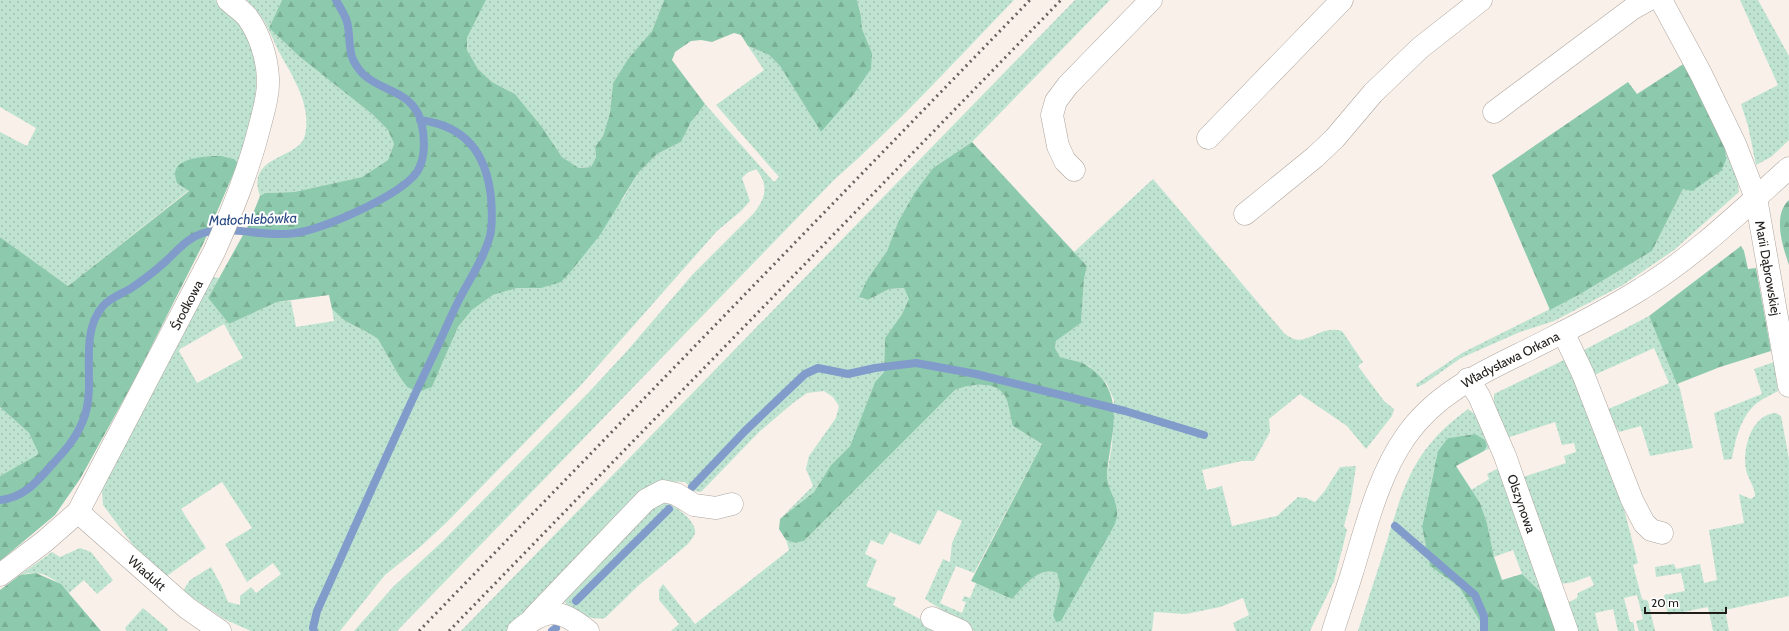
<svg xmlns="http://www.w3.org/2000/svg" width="1789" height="631" viewBox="0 0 1789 631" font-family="Cabin,sans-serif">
  <defs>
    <pattern id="grass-dots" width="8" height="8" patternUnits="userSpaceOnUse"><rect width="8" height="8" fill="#bee4d1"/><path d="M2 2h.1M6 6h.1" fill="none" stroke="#a3c3b3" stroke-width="1.8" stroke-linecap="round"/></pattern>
    <pattern id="forest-firs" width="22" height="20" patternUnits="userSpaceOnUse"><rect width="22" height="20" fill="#8dcaad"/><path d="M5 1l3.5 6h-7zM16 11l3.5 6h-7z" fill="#79ad94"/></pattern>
  </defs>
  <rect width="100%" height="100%" fill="#f9f0e9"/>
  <path fill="url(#grass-dots)" fill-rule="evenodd" d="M 0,0 L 215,0 C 227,10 238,21 247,34 C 250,38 251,44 252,48 C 264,87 249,126 238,163 C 229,154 216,156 204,157 L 189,190 L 68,286 L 0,237 L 0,132 L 27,146 L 36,128 L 0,107 Z
    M 246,0 L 282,0 L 269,28 L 300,57 L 372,114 L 388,130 L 394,144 L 388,160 L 362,177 L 294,192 L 265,193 L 260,196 C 245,154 300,160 305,135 C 312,104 292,76 278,50 C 268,29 265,17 246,0 Z
    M 486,0 L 664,0 L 652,31 L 628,59 L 613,83 L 610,113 L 603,136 L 595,147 L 596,157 L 591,167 L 579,168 L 562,157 L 542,127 L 515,94 L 492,82 L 478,69 L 467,50 L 467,38 Z
    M 857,0 L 1014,0 C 956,60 897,125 834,180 L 397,631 L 354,631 L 393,587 L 443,541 L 590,391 L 627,351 L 693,274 L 754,213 C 766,198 769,185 756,169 L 747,173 L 742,178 L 750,201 L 741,211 L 717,231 L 582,384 L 447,522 L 420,547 L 385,575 L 340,631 L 251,631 L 224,619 L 183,591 L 190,580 L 211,567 L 221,585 L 228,602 L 240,605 L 240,596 L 251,587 L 256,593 L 281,574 L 273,563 L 247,582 L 225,544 L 252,528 L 222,482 L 181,509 L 206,548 L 164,578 L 139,553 L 103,505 L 102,490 L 106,482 L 211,277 L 219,278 L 208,298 L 229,324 L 277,302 L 291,301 L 296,327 L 334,321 L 332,309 L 345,321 L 367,332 L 378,339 L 399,376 L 407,387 L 432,387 L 458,327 L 472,310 L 493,295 L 517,288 L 541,288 L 623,199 L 638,173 L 657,154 L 681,142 L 691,122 L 705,104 L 774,182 L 779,177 L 716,105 L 764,70 L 748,46 L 769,55 L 780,66 L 821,132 L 872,53 L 862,29 L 861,16 ZM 224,324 L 243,358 L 197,383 L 179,351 L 180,349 Z
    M 1075,0 L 1110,0 L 972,142 L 933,168 L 915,192 L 898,222 L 887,251 L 868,278 L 860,298 L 868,300 L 889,289 L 904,288 L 910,299 L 902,314 L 885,338 L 884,372 L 875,382 L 850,446 L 831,465 L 814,492 L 780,519 L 813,486 L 806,469 L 809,456 L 836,418 L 839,406 L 833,397 L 824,391 L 807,393 L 793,403 L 759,432 L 701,492 L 694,491 L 685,482 L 664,481 L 510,631 L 461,631 Z
    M 1740,0 L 1758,0 L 1789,56 L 1789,140 L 1771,157 L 1756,165 L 1748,126 L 1741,104 L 1778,85 Z
    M 1725,146 L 1734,156 L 1739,192 L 1674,250 L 1623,285 L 1554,321 L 1520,332 L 1461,358 L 1424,384 L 1417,387 L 1416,384 L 1462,353 L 1582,293 L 1652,251 L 1683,189 Z
    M 1153,179 L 1284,333 C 1307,352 1315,324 1342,331 L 1363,362 L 1358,366 L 1384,401 L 1394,409 L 1392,416 L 1366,449 L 1347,426 L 1300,394 L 1269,419 L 1270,432 L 1254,461 L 1242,461 L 1202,470 L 1207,490 L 1222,486 L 1232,526 L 1277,516 L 1298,497 L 1306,498 L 1315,502 L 1324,492 L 1340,467 L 1356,466 L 1351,499 L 1344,526 L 1347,530 L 1334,581 L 1310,631 L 1236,631 L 1233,623 L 1249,615 L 1243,598 L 1220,607 L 1186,614 L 1154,612 L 1152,631 L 975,631 L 953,620 L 950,615 L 925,599 L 943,559 L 950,562 L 952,543 L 962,521 L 938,510 L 920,545 L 890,532 L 883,545 L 871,540 L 865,554 L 877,560 L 866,586 L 896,598 L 893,605 L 943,631 L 671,631 L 679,624 L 659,600 L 659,590 L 663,584 L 695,624 L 789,550 L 786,540 L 795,543 L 804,541 L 955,390 C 970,384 995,380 1005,396 C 1008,400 1011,420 1013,426 L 1042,444 L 974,573 L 956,566 L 940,603 L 962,613 L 966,602 L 962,601 L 964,596 L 970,598 L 976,583 L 1012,599 C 1024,587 1038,566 1057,573 L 1060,585 L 1053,615 L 1118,510 L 1110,494 L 1107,475 L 1112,445 L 1114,400 L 1107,384 L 1089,366 L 1060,357 L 1055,348 L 1056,341 L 1081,323 L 1084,279 L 1087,266 L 1074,252 Z
    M 1649,316 L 1680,389 L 1693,448 L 1650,456 L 1641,426 L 1619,432 L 1606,410 L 1669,383 L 1654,348 L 1592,376 L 1582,351 Z
    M 1566,359 L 1616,478 L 1638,563 L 1633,565 L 1642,599 L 1648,601 L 1655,631 L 1639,631 L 1636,621 L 1643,619 L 1637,595 L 1624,598 L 1630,622 L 1633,622 L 1635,631 L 1618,631 L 1613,609 L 1595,613 L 1599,631 L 1573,631 L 1564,605 L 1577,598 L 1578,593 L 1594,585 L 1590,576 C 1579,580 1569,585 1557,583 L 1523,477 L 1566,463 L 1564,456 L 1576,452 L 1574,443 L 1562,445 L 1555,422 L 1507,438 L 1494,407 L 1494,394 Z
    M 1774,362 L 1778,391 C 1773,394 1768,396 1763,399 C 1742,411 1736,436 1732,459 L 1724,460 L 1714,413 L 1762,394 L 1754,369 Z
    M 0,407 L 29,433 L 40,454 L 0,476 Z
    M 1468,409 L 1479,417 L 1495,446 L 1484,451 L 1487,446 L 1475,434 L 1448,438 L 1434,469 L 1422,527 L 1430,566 L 1459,587 L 1486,631 L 1358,631 C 1367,602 1377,573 1386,544 C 1397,509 1406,472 1430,444 C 1441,430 1455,419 1468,409 Z
    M 1776,413 L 1781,416 L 1789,459 L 1789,596 L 1725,610 L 1729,631 L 1713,631 L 1708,607 L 1668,615 L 1664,595 L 1685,591 L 1681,573 L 1656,577 L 1655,567 L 1674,564 L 1676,569 L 1700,564 L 1704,583 L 1717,580 L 1709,530 L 1744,523 L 1739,494 L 1751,499 L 1755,496 C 1755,487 1748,479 1746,470 C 1742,450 1751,414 1776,413 Z
    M 1497,469 L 1505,471 L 1551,602 L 1522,574 L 1513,550 L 1494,557 L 1487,523 L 1480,503 L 1471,490 L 1489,479 L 1487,474 Z
    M 665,502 C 675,506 693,518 695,530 C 696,535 691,540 688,544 L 638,586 L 605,618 C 593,621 565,612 564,598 L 642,509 Z
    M 80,548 L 91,552 L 113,580 L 97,594 L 84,580 L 69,593 C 61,584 49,574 36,573 C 31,572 25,574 20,575 L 52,552 L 60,557 Z
    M 143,608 L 168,629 L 167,631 L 127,631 L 125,628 Z"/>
  <path fill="url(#forest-firs)" d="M 282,0 L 486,0 L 467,38 L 467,50 L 478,69 L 492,82 L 515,94 L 542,127 L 562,157 L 579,168 L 591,167 L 596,157 L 595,147 L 603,136 L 610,113 L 613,83 L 628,59 L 652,31 L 664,0 L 857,0 L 861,16 L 862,29 L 872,53 L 871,69 L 853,95 L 821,132 L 780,66 L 769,55 L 748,46 L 741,35 L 734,33 L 712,42 L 701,40 L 691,41 L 675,52 L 672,60 L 705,104 L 691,122 L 681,142 L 657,154 L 638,173 L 600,235 L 572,270 L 561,282 L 541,288 L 517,288 L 493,295 L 472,310 L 458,327 L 432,387 L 418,392 L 407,387 L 399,376 L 378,339 L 367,332 L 345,321 L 332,309 L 329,295 L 277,302 L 229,324 L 208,298 L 248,226 L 260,196 L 265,193 L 294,192 L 362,177 L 388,160 L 394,144 L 388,130 L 372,114 L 300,57 L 269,28 Z
    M 1688,61 L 1725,146 L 1726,160 L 1721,171 L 1692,191 L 1683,189 L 1652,251 L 1582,293 L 1550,310 L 1492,175 L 1628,82 L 1637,94 Z
    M 972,142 L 1087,266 L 1084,279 L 1081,323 L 1056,341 L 1055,348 L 1060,357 C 1069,360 1082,361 1089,367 C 1128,394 1110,435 1107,474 C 1107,488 1115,497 1117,509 C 1118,513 1116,520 1115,524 L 1061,621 L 1056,622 L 1053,615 L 1060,585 L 1057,573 C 1038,566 1024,587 1012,599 L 971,581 L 1042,444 L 1013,426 C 1011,420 1008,400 1005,396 C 995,380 970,384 955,390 L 804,541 L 795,543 L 786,540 L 779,529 L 780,519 L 814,492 L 831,465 L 850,446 L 875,382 L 884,372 L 885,338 L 902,314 L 909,299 L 904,288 L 889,289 L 868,300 L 859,297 L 868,278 L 887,251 L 898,222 L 915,192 L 933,168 Z
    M 222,156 L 234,159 L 238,163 L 204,242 L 134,381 L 80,479 L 55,515 L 0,561 L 0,476 L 39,454 L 29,433 L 0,407 L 0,237 L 68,286 L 189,191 L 177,183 C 176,180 175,176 175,173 C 177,156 210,156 222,156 Z
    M 1789,200 L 1789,265 C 1783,247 1772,215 1789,200 Z
    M 1741,246 L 1744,251 L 1748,269 L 1756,268 L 1771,351 L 1720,367 L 1677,384 L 1649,316 Z
    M 1475,434 L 1485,440 L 1487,446 L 1484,451 L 1456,466 L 1480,503 L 1487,523 L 1494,557 L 1502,580 L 1522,574 L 1551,602 L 1560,631 L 1486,631 L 1459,587 L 1430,566 L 1422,527 L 1438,451 L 1448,438 Z
    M 36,573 L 61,584 L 101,631 L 0,631 L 0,590 L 20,575 Z"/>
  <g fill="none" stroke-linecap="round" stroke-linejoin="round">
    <path stroke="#819cca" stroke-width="8" d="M 692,487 L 745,431 L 805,374 L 818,368 L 848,374 L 875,368 L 916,363 L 976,374 L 1125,411 L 1204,435
      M 0,500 C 22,498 35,484 49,468 C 64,452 78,437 85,415 C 96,380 78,335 103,306 C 110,298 121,294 130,289 C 142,281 154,272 165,262 C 177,251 187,238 203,233 C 233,225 265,238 296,233 C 325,228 400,196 417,172 C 426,158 425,137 421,121 C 412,90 381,92 363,74 C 347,57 351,47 348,26 C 347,17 340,8 336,0
      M 1395,526 L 1475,595 L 1484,616 L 1484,631
      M 576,601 L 669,509
      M 314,631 L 313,628 L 317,611 C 356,525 393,439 434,354 C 443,335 451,315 461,296 C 471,277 484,258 490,236 C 493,224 492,210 491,197 C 486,153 466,126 420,120
      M 552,631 L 556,628"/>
    <g stroke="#aea59f" stroke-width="23">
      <g id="minor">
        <path id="s1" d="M 1661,0 L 1701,74 L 1735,144 L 1756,198 L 1789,386"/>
        <path d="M 1494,112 L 1632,9 L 1648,0"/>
        <path d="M 1208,138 L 1342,0"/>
        <path d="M 1074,170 L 1065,161 L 1058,146 L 1052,115 L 1056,101 L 1068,85 L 1151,0"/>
        <path d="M 1245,214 L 1315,157 L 1335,138 L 1373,93 L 1420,48 L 1481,0"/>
        <path d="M 1563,332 L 1583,374 L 1632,500 L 1644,523 L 1651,530 L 1662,533"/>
        <path id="s2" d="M 1468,379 L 1479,396 L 1505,456 L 1567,631"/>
        <path id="s3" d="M 78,512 L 187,608 L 220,631"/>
        <path id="s4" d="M 0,575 L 45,541 L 78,512 L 214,252 C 232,212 248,172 259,129 C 263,113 269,95 268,78 C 267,58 260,35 248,18 C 243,11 234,6 228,0"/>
        <path d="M 533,618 L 646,500 L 663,491 L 676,494 L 694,505 L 716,508 L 732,504"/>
        <path d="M 932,618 L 961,631"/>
        <path d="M 518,631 C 547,607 559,608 588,631"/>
        <path id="s5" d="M 1333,631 C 1339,612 1346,592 1352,573 C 1366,527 1378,476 1406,436 C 1437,392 1483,372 1530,349 C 1567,330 1605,312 1641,289 C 1694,257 1743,209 1789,168"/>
      </g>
    </g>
    <use href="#minor" stroke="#fff" stroke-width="22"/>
    <path stroke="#68635f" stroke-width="3" stroke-dasharray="2 4" stroke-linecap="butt" d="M 419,631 L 1030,0
      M 449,631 L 1061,0"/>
  </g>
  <g text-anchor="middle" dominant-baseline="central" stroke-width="4" stroke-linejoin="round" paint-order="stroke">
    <g font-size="13" fill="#1f1c1a" stroke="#fff">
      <text stroke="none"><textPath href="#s1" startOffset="291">Marii Dąbrowskiej</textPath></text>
      <text stroke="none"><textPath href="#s4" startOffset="334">Środkowa</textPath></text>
      <text stroke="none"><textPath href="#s5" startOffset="340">Władysława Orkana</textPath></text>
      <text stroke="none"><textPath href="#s2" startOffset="136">Olszynowa</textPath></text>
      <text stroke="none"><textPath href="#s3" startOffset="92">Wiadukt</textPath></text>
    </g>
    <g font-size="14" font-style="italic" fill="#284882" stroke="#fff">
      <text transform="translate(253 219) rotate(-2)">Małochlebówka</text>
    </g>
  </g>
  <path d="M1645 607v6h81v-6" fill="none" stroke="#1f1c1a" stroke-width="2"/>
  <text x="1651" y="607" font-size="12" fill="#1f1c1a" stroke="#ffffff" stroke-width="3" paint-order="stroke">20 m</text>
</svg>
